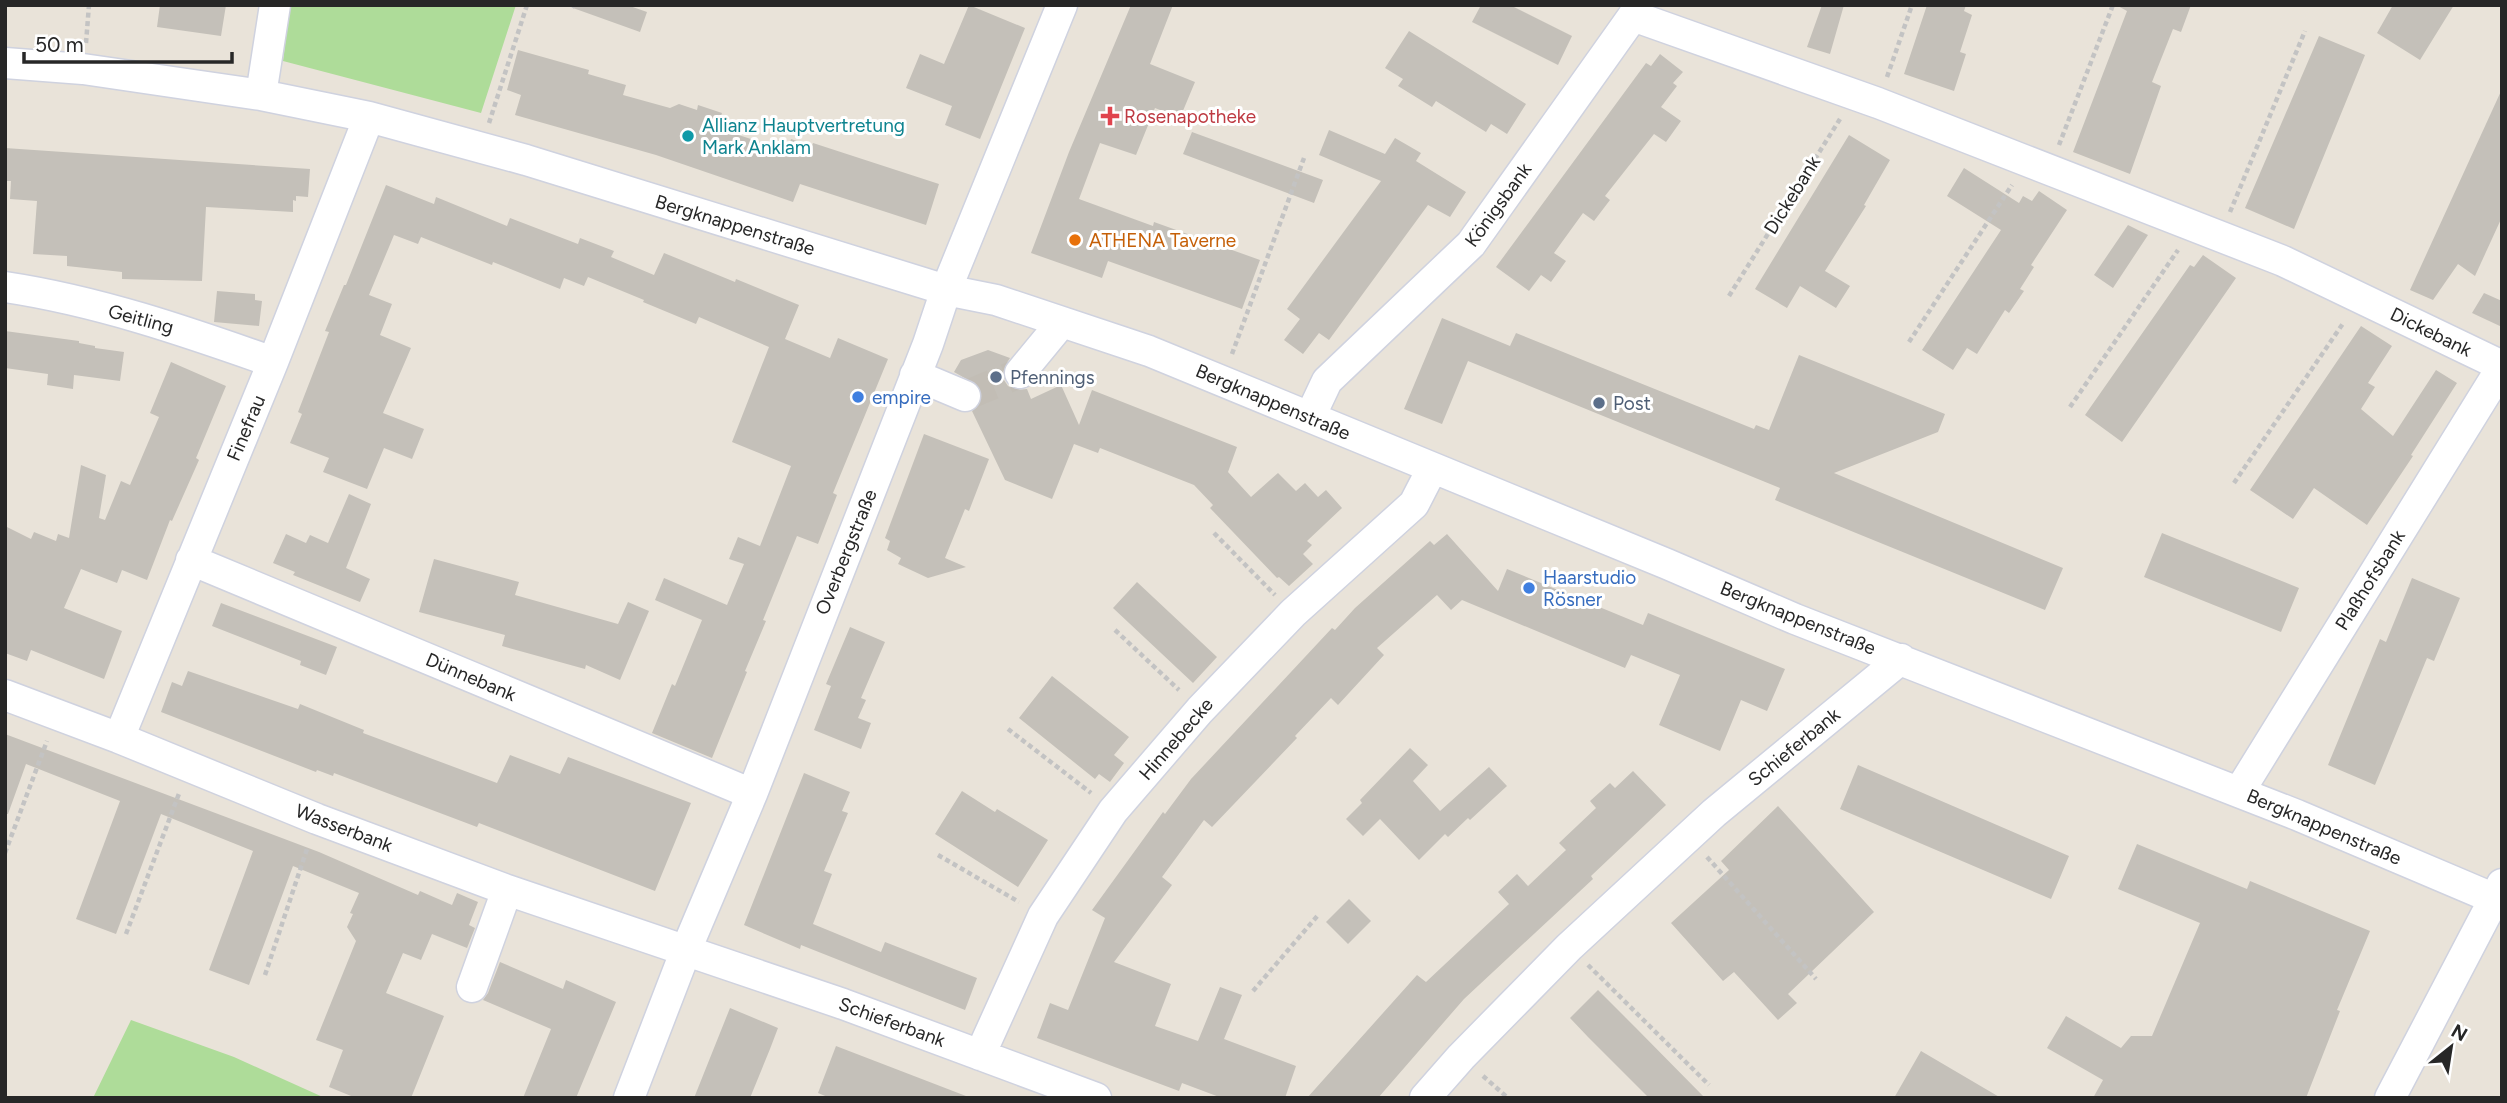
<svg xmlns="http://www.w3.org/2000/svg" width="2507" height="1103" viewBox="0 0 2507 1103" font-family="Figtree,sans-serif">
  <rect width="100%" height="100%" fill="#e9e3d9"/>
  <path fill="#aedc99" d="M 290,5 L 516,5 L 481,113 L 283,61 Z
    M 131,1020 L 234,1057 L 325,1098 L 93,1098 Z"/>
  <path fill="#c4c0b9" d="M 160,5 L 226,5 L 221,36 L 157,27 Z
    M 573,5 L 627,5 L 647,12 L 640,32 L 573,8 Z
    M 969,5 L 1025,28 L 980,139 L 945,125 L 952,106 L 906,88 L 920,54 L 944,64 Z
    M 1131,5 L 1173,5 L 1150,64 L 1195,82 L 1180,118 L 1155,108 L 1136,155 L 1100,143 L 1079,199 L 1153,226 L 1154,222 L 1260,260 L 1242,309 L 1108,261 L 1102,278 L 1031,253 L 1069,152 Z
    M 1481,5 L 1510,5 L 1572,36 L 1558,65 L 1472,22 Z
    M 1822,5 L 1844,5 L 1830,54 L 1807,47 Z
    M 1927,5 L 1966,5 L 1964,11 L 1972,15 L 1960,52 L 1966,54 L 1954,91 L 1904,74 Z
    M 2116,5 L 2191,5 L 2181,32 L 2173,29 L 2152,82 L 2161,86 L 2130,174 L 2073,152 L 2127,11 Z
    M 2393,5 L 2454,5 L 2420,60 L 2377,33 Z
    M 1409,31 L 1526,104 L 1507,134 L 1491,124 L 1486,132 L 1436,101 L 1432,107 L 1398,86 L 1403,79 L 1385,68 Z
    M 2319,36 L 2365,55 L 2294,229 L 2245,208 Z
    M 518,50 L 589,70 L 588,74 L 626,85 L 623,95 L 670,108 L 679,104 L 697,110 L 698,105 L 722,113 L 717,128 L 788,151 L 791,139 L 812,146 L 813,143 L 939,184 L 926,225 L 800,184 L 793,202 L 656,155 L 515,115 L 521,95 L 507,90 Z
    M 1660,54 L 1683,72 L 1673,83 L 1677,86 L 1661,107 L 1681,121 L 1666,142 L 1654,134 L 1605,196 L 1610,200 L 1594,221 L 1583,213 L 1554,253 L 1566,261 L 1551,282 L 1541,275 L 1529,291 L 1496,267 L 1646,63 L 1651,66 Z
    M 2502,89 L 2502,217 L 2475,276 L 2458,264 L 2433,300 L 2410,290 Z
    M 1329,130 L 1385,154 L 1395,138 L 1421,153 L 1416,161 L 1466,192 L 1450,217 L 1428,205 L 1329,340 L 1319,333 L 1303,354 L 1284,340 L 1300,319 L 1287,309 L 1381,181 L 1319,155 Z
    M 1192,132 L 1323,180 L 1314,203 L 1183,154 Z
    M 1849,135 L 1890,160 L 1864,205 L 1866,206 L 1825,271 L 1850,286 L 1836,308 L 1800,286 L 1787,308 L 1755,289 Z
    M 5,148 L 310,169 L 308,197 L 296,196 L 296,201 L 293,200 L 293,212 L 206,207 L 202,281 L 122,279 L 122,272 L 67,266 L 67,256 L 33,254 L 37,201 L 10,199 L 11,181 L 5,181 Z
    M 1964,168 L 2019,203 L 2023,196 L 2032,201 L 2039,191 L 2067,210 L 2031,265 L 2034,267 L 2020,289 L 2024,291 L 2009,313 L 2005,310 L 1977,354 L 1967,348 L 1953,370 L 1922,350 L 2001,230 L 1947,196 Z
    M 386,185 L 434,204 L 436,197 L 507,226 L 510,218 L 578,244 L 580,238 L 614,251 L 611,257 L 654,275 L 664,253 L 735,282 L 736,279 L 799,305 L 785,339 L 830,358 L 838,338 L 888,359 L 833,493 L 837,495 L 818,544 L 797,536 L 763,620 L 766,621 L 745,671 L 747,672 L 712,758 L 652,733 L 672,684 L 675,686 L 702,620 L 655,600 L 664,578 L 727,605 L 744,564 L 729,559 L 738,537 L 760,546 L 791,466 L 732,442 L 769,347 L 699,317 L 696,324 L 643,302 L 644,300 L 588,277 L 584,286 L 564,278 L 560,289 L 493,262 L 492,265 L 421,237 L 418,244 L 394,235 L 369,295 L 392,304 L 380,335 L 411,348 L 383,413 L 424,429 L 412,459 L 384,448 L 367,489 L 323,472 L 329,458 L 290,443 L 302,414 L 298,412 L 329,332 L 325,331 L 344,285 L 346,285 Z
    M 2128,225 L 2148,235 L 2113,288 L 2094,275 Z
    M 2203,255 L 2236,278 L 2122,442 L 2085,415 L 2190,265 L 2194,267 Z
    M 217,291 L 255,294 L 255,300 L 262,301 L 259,326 L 214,322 Z
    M 2484,293 L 2502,301 L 2502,327 L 2472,313 Z
    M 1442,318 L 1510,346 L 1516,333 L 1754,429 L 1756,425 L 1769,430 L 1799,355 L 1945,414 L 1938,432 L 1834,473 L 2063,568 L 2045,610 L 1775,500 L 1780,488 L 1468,361 L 1442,424 L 1404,409 Z
    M 2361,326 L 2392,346 L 2368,383 L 2375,387 L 2361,409 L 2393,436 L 2436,370 L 2457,383 L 2411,455 L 2413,456 L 2367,525 L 2314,488 L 2293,519 L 2250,490 Z
    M 5,331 L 79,341 L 79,343 L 95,346 L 95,348 L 124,352 L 120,381 L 74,375 L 73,389 L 47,385 L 48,374 L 5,368 Z
    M 988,350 L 1010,358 L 1003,369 L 1004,380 L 1008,386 L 1016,390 L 1027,389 L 1031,399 L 1061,385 L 1079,425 L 1092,390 L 1237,447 L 1228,472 L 1251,497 L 1278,473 L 1296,491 L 1305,483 L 1318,497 L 1326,490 L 1342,508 L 1307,541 L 1312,545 L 1303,554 L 1313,564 L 1289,586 L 1279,577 L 1277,578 L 1210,508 L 1213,505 L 1194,485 L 1100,448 L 1098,453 L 1074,444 L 1052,499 L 1005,480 L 972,411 L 981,402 L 982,394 L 979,386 L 954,372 L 961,360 Z
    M 171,362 L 226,386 L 196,458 L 199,460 L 172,521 L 170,520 L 147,580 L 122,570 L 117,583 L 81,569 L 64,608 L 122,631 L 104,679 L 31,650 L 27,661 L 5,653 L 5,526 L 31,539 L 34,532 L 56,541 L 58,534 L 69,538 L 81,465 L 106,475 L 99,518 L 105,520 L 121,481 L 130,485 L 159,417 L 150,413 Z
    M 924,434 L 989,459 L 969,511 L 965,509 L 945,558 L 966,567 L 928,578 L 898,564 L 901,558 L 887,550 L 890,541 L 885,538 Z
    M 349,494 L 371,504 L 346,568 L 370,579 L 360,602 L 293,575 L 295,572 L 273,563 L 286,534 L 306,543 L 310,535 L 328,543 Z
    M 2162,533 L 2299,588 L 2281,632 L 2144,577 Z
    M 1447,534 L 1498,591 L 1507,569 L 1643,625 L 1648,613 L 1785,669 L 1767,711 L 1741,700 L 1720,751 L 1659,725 L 1680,675 L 1631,655 L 1625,668 L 1462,600 L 1451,610 L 1437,595 L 1377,648 L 1384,655 L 1338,705 L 1331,698 L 1295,736 L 1297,738 L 1212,827 L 1204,820 L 1162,877 L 1172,885 L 1114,962 L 1171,984 L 1155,1026 L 1198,1041 L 1220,987 L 1242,995 L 1224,1039 L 1296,1066 L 1285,1098 L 1222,1098 L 1182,1083 L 1179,1091 L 1037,1038 L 1050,1003 L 1068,1010 L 1105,918 L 1092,910 L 1163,812 L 1165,814 L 1191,779 L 1332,628 L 1335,630 L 1355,608 L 1430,541 L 1434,545 Z
    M 434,559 L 519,582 L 515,595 L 618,624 L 628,602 L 649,611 L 620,680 L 586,665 L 585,669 L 502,646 L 505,635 L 419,612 Z
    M 2412,578 L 2460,598 L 2434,661 L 2427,658 L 2375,785 L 2328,765 L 2380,639 L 2386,642 Z
    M 1137,582 L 1217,657 L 1193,683 L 1113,608 Z
    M 221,603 L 337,647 L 326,675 L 300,665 L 301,661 L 212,626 Z
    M 850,627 L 885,642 L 861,698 L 866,700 L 858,718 L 871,723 L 861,749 L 814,730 L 831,686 L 826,684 Z
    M 188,671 L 298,709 L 300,704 L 364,730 L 363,733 L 497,783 L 510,755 L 560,774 L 568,757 L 691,803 L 655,891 L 479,823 L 477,827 L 334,773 L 333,776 L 317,770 L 316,772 L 161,712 L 172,682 L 182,686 Z
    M 1052,676 L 1129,737 L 1114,755 L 1124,763 L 1110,782 L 1099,774 L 1095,779 L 1019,718 Z
    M 5,734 L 319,852 L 418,895 L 420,891 L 452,905 L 457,893 L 478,902 L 469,925 L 475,928 L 467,948 L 432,934 L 421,960 L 403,953 L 386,993 L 444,1016 L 411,1098 L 356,1098 L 329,1087 L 343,1050 L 316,1040 L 356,941 L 347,927 L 353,914 L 350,913 L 359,893 L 293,866 L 249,985 L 209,970 L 253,851 L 161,814 L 116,934 L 76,919 L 120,801 L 26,764 L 8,814 L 5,814 Z
    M 1410,748 L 1428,765 L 1413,781 L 1440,811 L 1489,767 L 1507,786 L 1470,820 L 1468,818 L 1448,837 L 1445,834 L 1419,860 L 1380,819 L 1363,836 L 1346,819 L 1362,803 L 1360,800 Z
    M 1858,765 L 2069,856 L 2051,899 L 1840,809 Z
    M 1633,771 L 1666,805 L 1591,876 L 1593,879 L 1464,999 L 1378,1098 L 1307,1098 L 1417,975 L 1426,982 L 1509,904 L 1498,892 L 1517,874 L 1528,886 L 1566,850 L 1559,843 L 1596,808 L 1590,801 L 1610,783 L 1615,788 Z
    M 804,773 L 850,792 L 842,811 L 848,813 L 824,871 L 832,874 L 813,924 L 881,952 L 885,942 L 977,978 L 965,1010 L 801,945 L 800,949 L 744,925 Z
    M 962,791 L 995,812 L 997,809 L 1048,840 L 1018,887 L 935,834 Z
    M 1778,806 L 1874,912 L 1788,994 L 1797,1003 L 1778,1020 L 1734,972 L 1723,981 L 1671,923 L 1729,870 L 1721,861 Z
    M 2137,844 L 2247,889 L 2250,881 L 2370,931 L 2337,1010 L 2340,1011 L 2306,1098 L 2093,1098 L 2103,1080 L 2047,1048 L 2066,1016 L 2121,1048 L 2131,1036 L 2152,1036 L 2200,923 L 2118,889 Z
    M 1349,899 L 1371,921 L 1348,944 L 1326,922 Z
    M 500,962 L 563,989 L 566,980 L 616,1002 L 576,1098 L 523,1098 L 551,1029 L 483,1000 L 488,993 Z
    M 1598,990 L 1635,1027 L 1705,1098 L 1649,1098 L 1588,1037 L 1570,1018 Z
    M 730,1008 L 778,1028 L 770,1049 L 750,1098 L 694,1098 Z
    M 836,1046 L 966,1096 L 966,1098 L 830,1098 L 818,1093 Z
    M 1921,1051 L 2001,1098 L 1894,1098 Z"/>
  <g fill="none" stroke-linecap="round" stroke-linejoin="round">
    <path stroke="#c2bdb5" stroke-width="30" stroke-dasharray="30 15" stroke-linecap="butt" d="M 965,396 L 1020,373"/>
    <g stroke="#cfd2df" stroke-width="33">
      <path id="minor" d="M 1633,16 L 1878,103 L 2283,261 L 2502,366
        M 5,63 L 83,69 L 261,95 L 369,117 L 526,160 L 946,290 L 996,300 L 1149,351 L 1667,564 L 1795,619 L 2297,815 L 2502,902
        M 261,95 L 275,5
        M 5,287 C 98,301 185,331 273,362
        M 1020,373 L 1062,322
        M 915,375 L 965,396
        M 1310,417 L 1327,381 L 1471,244 L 1633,16 L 1638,5
        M 191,560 L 752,794
        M 5,695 L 119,738 L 317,819 L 507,890 L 843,1004 L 1096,1098
        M 119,738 L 273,362 L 369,117
        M 2239,792 L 2502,367
        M 472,987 L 507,890
        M 980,1055 L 1043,916 L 1113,811 L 1200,710 L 1293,613 L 1414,504 L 1432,469
        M 629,1098 L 686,950 L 752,794 L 928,344 L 946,290 L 1062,5
        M 1425,1098 L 1461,1057 L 1569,947 L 1714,813 L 1901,659
        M 2390,1098 L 2502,884"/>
    </g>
    <path stroke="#c3c3c3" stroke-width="4.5" stroke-dasharray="5 3.5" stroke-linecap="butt" d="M 572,5 L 575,7
      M 86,43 L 89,5
      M 1887,77 L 1912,5
      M 489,123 L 527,5
      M 2059,145 L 2113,5
      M 2230,212 L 2305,31
      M 1729,296 L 1840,119
      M 1909,342 L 2012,185
      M 1232,354 L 1304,158
      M 2070,407 L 2178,250
      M 2234,483 L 2344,322
      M 1214,533 L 1275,595
      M 1115,630 L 1179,690
      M 1008,729 L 1091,793
      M 5,853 L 47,741
      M 938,855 L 1019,902
      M 1707,857 L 1816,979
      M 126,934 L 180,791
      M 1588,965 L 1709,1085
      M 265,975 L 308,846
      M 1253,991 L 1319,914
      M 1483,1076 L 1508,1098"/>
    <use href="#minor" stroke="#fff" stroke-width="30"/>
  </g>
  <path fill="#e0444e" stroke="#fff" stroke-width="2.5" d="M1106.5 105.5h7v7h7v7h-7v7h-7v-7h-7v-7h7z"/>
  <circle fill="#0f9aa8" stroke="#fff" stroke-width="2.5" cx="688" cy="136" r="7"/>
  <circle fill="#e8710a" stroke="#fff" stroke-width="2.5" cx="1075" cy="240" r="7"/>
  <g fill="#5c6f8a" stroke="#fff" stroke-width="2.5">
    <circle cx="996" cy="377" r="7"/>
    <circle cx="1599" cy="403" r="7"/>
  </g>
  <g fill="#3f7fe0" stroke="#fff" stroke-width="2.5">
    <circle cx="858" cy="397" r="7"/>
    <circle cx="1529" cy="588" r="7"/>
  </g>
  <g text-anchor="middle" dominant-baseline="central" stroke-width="6" stroke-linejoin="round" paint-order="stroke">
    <g font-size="19" fill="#be3a42" stroke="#fff" text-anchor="start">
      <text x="1124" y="116">Rosenapotheke</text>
    </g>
    <g font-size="19" fill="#0d838f" stroke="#fff" text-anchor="start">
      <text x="702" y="125">Allianz Hauptvertretung<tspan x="702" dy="22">Mark Anklam</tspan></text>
    </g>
    <g font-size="19" fill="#272727" stroke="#fff">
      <text transform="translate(1792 195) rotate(-58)">Dickebank</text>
      <text transform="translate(1498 205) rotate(-54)">Königsbank</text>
      <text transform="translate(735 225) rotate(17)">Bergknappenstraße</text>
      <text transform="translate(141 319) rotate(15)">Geitling</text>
      <text transform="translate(2431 332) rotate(26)">Dickebank</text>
      <text transform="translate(1273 402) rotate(23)">Bergknappenstraße</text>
      <text transform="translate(246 428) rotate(-67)">Finefrau</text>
      <text transform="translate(846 552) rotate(-68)">Overbergstraße</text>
      <text transform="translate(2370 580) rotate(-58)">Plaßhofsbank</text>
      <text transform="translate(1798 618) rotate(22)">Bergknappenstraße</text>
      <text transform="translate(471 677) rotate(23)">Dünnebank</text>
      <text transform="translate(1176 739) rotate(-49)">Hinnebecke</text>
      <text transform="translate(1794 747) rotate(-39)">Schieferbank</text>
      <text transform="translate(2324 827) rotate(23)">Bergknappenstraße</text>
      <text transform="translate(344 828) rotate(21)">Wasserbank</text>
      <text transform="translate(892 1022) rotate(20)">Schieferbank</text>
    </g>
    <g font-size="19" fill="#c56008" stroke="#fff" text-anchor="start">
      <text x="1089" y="240">ATHENA Taverne</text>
    </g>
    <g font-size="19" fill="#4e5e75" stroke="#fff" text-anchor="start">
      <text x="1010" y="377">Pfennings</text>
      <text x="1613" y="403">Post</text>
    </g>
    <g font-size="19" fill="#366cbe" stroke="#fff" text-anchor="start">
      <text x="872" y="397">empire</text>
      <text x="1543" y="577">Haarstudio<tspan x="1543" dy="22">Rösner</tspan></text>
    </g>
  </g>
  <rect width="2507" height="1103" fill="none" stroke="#272727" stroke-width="14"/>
  <g transform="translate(2451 1047) rotate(30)" stroke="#ffffff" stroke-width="5" paint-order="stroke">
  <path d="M0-5L12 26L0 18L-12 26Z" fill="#272727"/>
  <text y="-10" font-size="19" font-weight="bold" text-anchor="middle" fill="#272727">N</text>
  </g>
  <path d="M24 52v10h208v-10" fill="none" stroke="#272727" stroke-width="3.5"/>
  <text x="35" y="52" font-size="21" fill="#272727" stroke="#ffffff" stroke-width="5" paint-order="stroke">50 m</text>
</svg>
